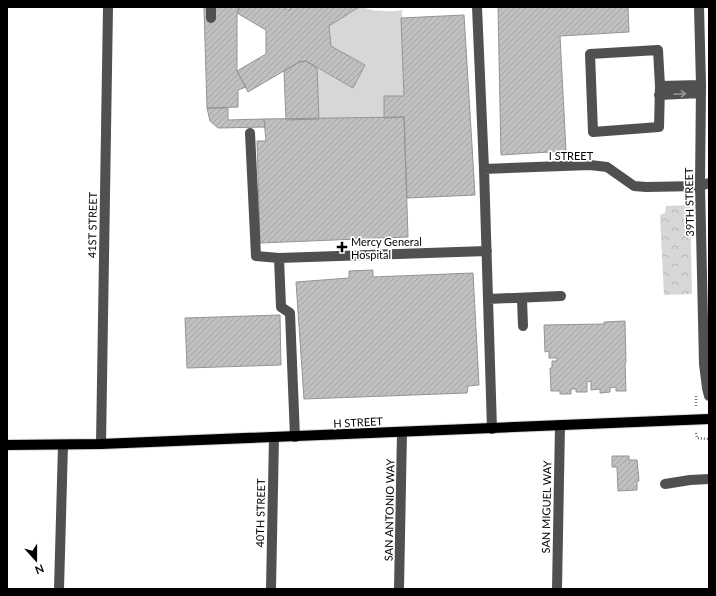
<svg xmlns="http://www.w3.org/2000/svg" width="716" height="596" viewBox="0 0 716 596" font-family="Lato,sans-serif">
  <defs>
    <pattern id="park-crowns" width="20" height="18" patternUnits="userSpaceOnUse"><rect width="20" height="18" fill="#d7d7d7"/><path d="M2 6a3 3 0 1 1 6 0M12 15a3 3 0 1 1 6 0" fill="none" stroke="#b7b7b7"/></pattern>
    <pattern id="building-hatch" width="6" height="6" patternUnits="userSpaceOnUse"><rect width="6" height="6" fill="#c0c0c0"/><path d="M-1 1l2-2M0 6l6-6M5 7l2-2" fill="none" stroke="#a3a3a3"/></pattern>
  </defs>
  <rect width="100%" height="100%" fill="#fff"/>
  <path fill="url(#park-crowns)" d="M 690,205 L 692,294 L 664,295 L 660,215 L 665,213 L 666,206 Z"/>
  <path fill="#d7d7d7" d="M 359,7 C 364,7 367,9 372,10 C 381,11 392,12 402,10 L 404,96 L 384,96 L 384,118 L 319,119 L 317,68 L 353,88 L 365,65 L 331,46 L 329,26 Z"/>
  <path fill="url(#building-hatch)" stroke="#949494" d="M 204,7 L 240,7 L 237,13 L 237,71 L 246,87 L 238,90 L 238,107 L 207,108 Z
    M 240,7 L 283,7 L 289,10 L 290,7 L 359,7 L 329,26 L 331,46 L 365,65 L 353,88 L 306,61 L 299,62 L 248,92 L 237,71 L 266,54 L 266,30 L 237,13 Z
    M 498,7 L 628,7 L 629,32 L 560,36 L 566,151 L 501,155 Z
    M 464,15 L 475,195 L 407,198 L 404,117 L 384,118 L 384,96 L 404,96 L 401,18 Z
    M 306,61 L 317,68 L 319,119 L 286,120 L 284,71 L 299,62 Z
    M 207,108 L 228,108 L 228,120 L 264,119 L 265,127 L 218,128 L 210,121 Z
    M 404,117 L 408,237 L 260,243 L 257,141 L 266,141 L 264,119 Z
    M 373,270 L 373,277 L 473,273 L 479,385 L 468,386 L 467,393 L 304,399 L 296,282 L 349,278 L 349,271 Z
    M 280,315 L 281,365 L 187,368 L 185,318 Z
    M 625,321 L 626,363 L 625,363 L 626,391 L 616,391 L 616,387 L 610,388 L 610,392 L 600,393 L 600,389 L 591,390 L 591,381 L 587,382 L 587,392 L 576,392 L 576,389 L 571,389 L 571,394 L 560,394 L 560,391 L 551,391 L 550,368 L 552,368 L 552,361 L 557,361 L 557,358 L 549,358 L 549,351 L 545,352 L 544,325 L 604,324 L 604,322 Z
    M 612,456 L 629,456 L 629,460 L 637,460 L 639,481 L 637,481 L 637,490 L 618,491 L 617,467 L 612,467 Z"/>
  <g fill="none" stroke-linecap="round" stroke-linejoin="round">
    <g stroke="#dbdbdb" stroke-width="12">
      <path id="major" d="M 7,445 L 101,444 L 709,419"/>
    </g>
    <path stroke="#727272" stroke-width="2.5" stroke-dasharray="1 2" stroke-linecap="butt" d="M 696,396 L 696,406
      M 696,433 L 697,438 L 709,439"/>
    <path stroke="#505050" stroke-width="10" d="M 211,7 L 211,18
      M 477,7 L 484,169 L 492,429
      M 699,7 L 701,85 L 700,186 L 704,364 L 707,388 L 709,396
      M 658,50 L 660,86 L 659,127 L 593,132 L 590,54 Z
      M 660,86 L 701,85
      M 659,95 L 701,93
      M 250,133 L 256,256 L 279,258
      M 484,169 L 590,165 L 607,167 L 634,186 L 646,187 L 700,186 L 709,183
      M 488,299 L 561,296
      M 522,299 L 523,326
      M 295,437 L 290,313 L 281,307 L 279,258 L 487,251
      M 101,444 L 108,7
      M 665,484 L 690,480 L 709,479
      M 59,589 L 63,445
      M 271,589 L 274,437
      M 399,589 L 402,432
      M 557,589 L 560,425"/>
    <use href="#major" stroke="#000" stroke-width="10"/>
  </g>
  <defs><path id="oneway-shaft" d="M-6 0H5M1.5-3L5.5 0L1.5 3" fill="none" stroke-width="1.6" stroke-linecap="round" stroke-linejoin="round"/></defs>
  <use stroke="#969696" href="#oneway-shaft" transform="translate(680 94) rotate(-3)"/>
  <path fill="#000" stroke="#fff" stroke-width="1.5" d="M340 241h4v4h4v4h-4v4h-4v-4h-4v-4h4z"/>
  <g text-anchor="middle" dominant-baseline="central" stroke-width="3.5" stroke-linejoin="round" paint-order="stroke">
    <g font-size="11" fill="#000" stroke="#fff">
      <text x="571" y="155">I STREET</text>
      <text transform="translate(689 202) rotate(-91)">39TH STREET</text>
      <text transform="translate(92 225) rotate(-89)">41ST STREET</text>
      <text transform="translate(358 422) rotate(-3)">H STREET</text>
      <text transform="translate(546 507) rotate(-89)">SAN MIGUEL WAY</text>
      <text transform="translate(389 510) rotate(-89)">SAN ANTONIO WAY</text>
      <text transform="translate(260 513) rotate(-89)">40TH STREET</text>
    </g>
    <g font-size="11" fill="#000" stroke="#fff" text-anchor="start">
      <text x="351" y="241">Mercy General<tspan x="351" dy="13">Hospital</tspan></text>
    </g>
  </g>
  <rect width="716" height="596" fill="none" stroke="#000000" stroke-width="16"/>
  <g transform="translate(36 560) rotate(159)" stroke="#ffffff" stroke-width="3" paint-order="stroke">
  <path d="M0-3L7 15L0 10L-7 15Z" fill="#000000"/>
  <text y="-6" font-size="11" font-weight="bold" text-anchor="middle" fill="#000000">N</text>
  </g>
</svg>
